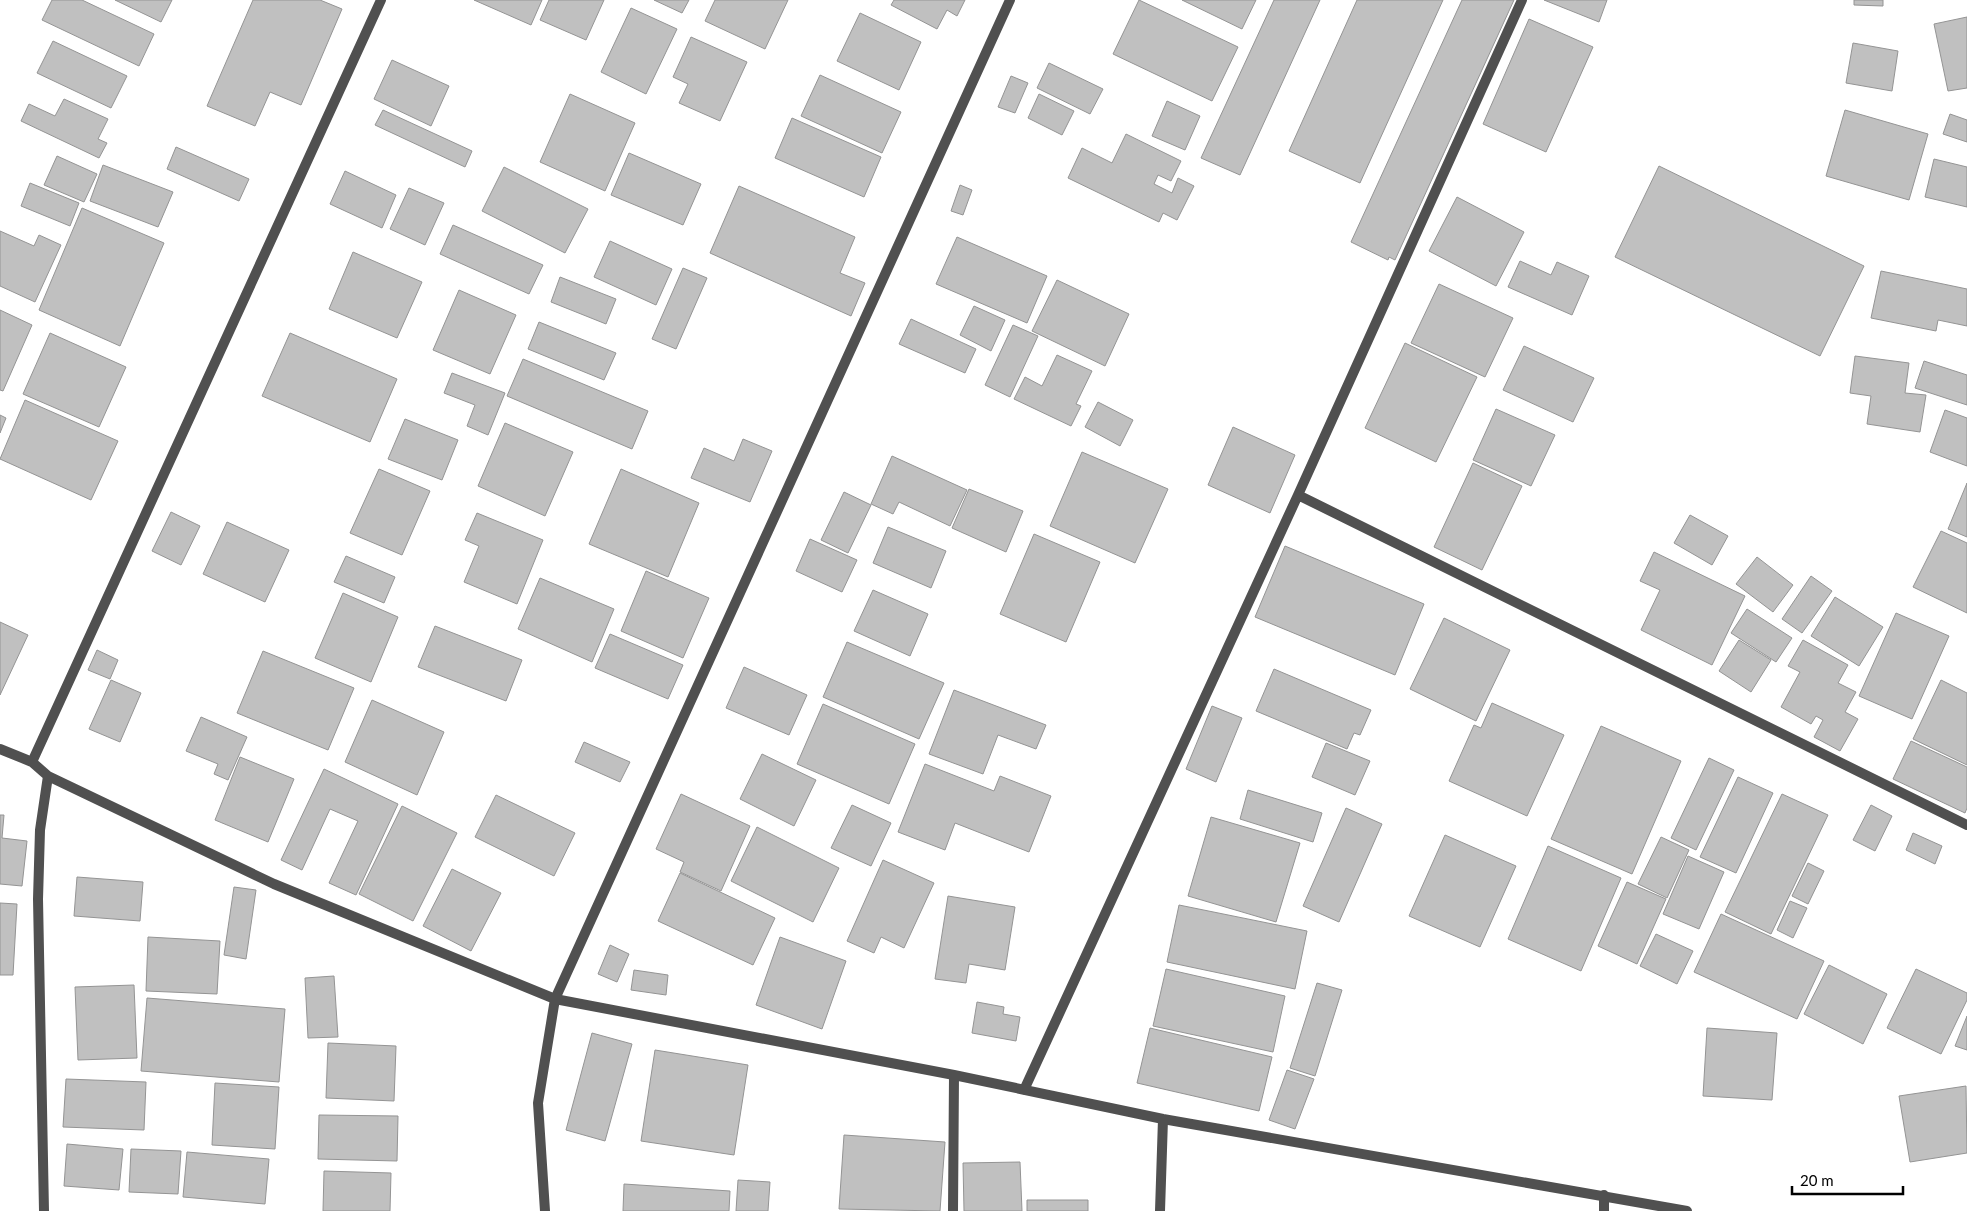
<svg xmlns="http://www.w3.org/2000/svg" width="1967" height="1211" viewBox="0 0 1967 1211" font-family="Lato,sans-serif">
  <rect width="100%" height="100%" fill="#fff"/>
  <path fill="#c0c0c0" stroke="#949494" d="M 52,0 L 82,0 L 154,34 L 139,66 L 42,20 Z
    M 115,0 L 172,0 L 161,22 Z
    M 253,0 L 320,0 L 342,9 L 301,105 L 270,92 L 255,126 L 207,106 Z
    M 474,0 L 542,0 L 531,25 Z
    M 549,0 L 604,0 L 586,40 L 540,20 Z
    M 654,0 L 689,0 L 682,13 Z
    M 715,0 L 788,0 L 765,49 L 705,21 Z
    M 894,0 L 965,0 L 957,16 L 947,10 L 937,29 L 891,5 Z
    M 1139,0 L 1238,47 L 1212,101 L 1113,54 Z
    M 1182,0 L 1256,0 L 1242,29 Z
    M 1274,0 L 1320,0 L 1240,175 L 1201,158 Z
    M 1357,0 L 1443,0 L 1360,183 L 1289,151 Z
    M 1462,0 L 1514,0 L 1395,260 L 1389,257 L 1388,260 L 1351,242 Z
    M 1544,0 L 1607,0 L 1599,22 Z
    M 1854,0 L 1883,0 L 1883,6 L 1854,5 Z
    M 631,8 L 677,29 L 646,94 L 601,72 Z
    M 860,13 L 921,42 L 899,90 L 837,61 Z
    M 1967,17 L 1967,88 L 1948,91 L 1934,24 Z
    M 1529,19 L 1593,47 L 1546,152 L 1483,124 Z
    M 691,37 L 747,62 L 720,121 L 679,103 L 688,84 L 673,77 Z
    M 53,41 L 127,76 L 111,108 L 37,73 Z
    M 1853,43 L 1898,51 L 1892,91 L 1846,83 Z
    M 392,60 L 449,86 L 431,126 L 374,99 Z
    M 1049,63 L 1103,89 L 1090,114 L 1037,88 Z
    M 820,75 L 901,112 L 882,153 L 801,116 Z
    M 1011,76 L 1028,83 L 1015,113 L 998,107 Z
    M 570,94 L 635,123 L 605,191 L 540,162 Z
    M 1039,94 L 1074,111 L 1062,135 L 1028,118 Z
    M 64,99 L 108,119 L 98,139 L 107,143 L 99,158 L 21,121 L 29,104 L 55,116 Z
    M 1167,101 L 1200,116 L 1185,150 L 1152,136 Z
    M 383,110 L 472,151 L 465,167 L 375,125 Z
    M 1845,110 L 1928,134 L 1909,200 L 1826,176 Z
    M 1950,114 L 1967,120 L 1967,142 L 1943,134 Z
    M 792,118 L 881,157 L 864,197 L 775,158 Z
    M 1126,134 L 1181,161 L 1171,181 L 1158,175 L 1154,184 L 1172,193 L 1178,178 L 1194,186 L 1177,220 L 1163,213 L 1159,222 L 1068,178 L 1082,148 L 1112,163 Z
    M 176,147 L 249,179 L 239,201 L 167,169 Z
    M 629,153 L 701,184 L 683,225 L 611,195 Z
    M 57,156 L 97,174 L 84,202 L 44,185 Z
    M 1934,159 L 1967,167 L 1967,207 L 1925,197 Z
    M 103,165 L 173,192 L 158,227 L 90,201 Z
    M 1659,166 L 1864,266 L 1820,356 L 1615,257 Z
    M 504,167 L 588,209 L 565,253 L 482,211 Z
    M 345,171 L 396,195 L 382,228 L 330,204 Z
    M 30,183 L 79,203 L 70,226 L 21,206 Z
    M 960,185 L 972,190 L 963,215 L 951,211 Z
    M 739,186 L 855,237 L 840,273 L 865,283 L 851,316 L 710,253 Z
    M 409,188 L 444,203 L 425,245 L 390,229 Z
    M 1457,197 L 1524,232 L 1496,286 L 1429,251 Z
    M 82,208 L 164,243 L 120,346 L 39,310 Z
    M 453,225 L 543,265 L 529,294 L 440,254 Z
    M 0,231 L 34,246 L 39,235 L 61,245 L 35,302 L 0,286 Z
    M 957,237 L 1047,276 L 1027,323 L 936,284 Z
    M 610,241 L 672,269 L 656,305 L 594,277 Z
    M 353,252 L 422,282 L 397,338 L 329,309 Z
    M 1520,261 L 1551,275 L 1557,262 L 1589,276 L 1572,315 L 1508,287 Z
    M 683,268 L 707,278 L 676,349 L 652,339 Z
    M 1881,271 L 1967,289 L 1967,326 L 1938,320 L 1936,331 L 1871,318 Z
    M 560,277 L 616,299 L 606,324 L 551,302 Z
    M 1057,280 L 1129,314 L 1105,366 L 1032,331 Z
    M 1439,284 L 1513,318 L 1485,377 L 1411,343 Z
    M 459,290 L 516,315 L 490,374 L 433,350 Z
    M 974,306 L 1005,320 L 991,351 L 960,335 Z
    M 0,310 L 32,325 L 3,391 L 0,390 Z
    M 911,319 L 976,349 L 965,373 L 899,344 Z
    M 539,322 L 616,353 L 604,380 L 528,349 Z
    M 1013,325 L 1038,336 L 1010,397 L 985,385 Z
    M 50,333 L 126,367 L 99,427 L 23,394 Z
    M 290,333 L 397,379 L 370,442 L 262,396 Z
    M 1405,343 L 1477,377 L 1436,462 L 1365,428 Z
    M 1524,346 L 1594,378 L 1573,422 L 1503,390 Z
    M 1057,355 L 1092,371 L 1076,404 L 1081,406 L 1071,426 L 1014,399 L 1025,377 L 1042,386 Z
    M 1855,356 L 1909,363 L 1905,393 L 1926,395 L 1920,432 L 1867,424 L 1871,396 L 1850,393 Z
    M 523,359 L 648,411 L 632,449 L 507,396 Z
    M 1924,361 L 1967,375 L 1967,405 L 1915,388 Z
    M 452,373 L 505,393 L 488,435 L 467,426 L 475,405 L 444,393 Z
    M 25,400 L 118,441 L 91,500 L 0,459 Z
    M 1098,402 L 1133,420 L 1120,446 L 1085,427 Z
    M 1496,409 L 1555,435 L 1531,486 L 1473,460 Z
    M 1945,410 L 1967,418 L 1967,466 L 1930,452 Z
    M 0,415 L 6,418 L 0,433 Z
    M 405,419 L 458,440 L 442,480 L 388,459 Z
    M 505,423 L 573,452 L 545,516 L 478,486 Z
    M 1233,427 L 1295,455 L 1270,513 L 1208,485 Z
    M 743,439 L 772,451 L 750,502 L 691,478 L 704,448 L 734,461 Z
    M 1082,452 L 1168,489 L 1135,563 L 1050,526 Z
    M 892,456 L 967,490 L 950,526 L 899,502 L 893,514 L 871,504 Z
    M 1473,463 L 1522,486 L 1482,570 L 1434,547 Z
    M 379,469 L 430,491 L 402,555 L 350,533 Z
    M 621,469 L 699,503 L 668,577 L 589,544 Z
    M 1967,483 L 1967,537 L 1948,529 Z
    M 969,489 L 1023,511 L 1006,552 L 952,528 Z
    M 844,492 L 871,505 L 848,553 L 821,540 Z
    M 171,512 L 200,526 L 181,565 L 152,551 Z
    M 477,513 L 543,540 L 517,604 L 464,582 L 479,546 L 465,540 Z
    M 1690,515 L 1728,536 L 1712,565 L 1674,543 Z
    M 227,522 L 289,550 L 265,602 L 203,574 Z
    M 888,527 L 946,551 L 931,588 L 873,563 Z
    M 1941,531 L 1967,543 L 1967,613 L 1913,587 Z
    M 1034,534 L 1100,562 L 1066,642 L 1000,614 Z
    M 810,539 L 857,560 L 842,592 L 796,571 Z
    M 1285,546 L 1424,604 L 1395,675 L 1255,617 Z
    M 1654,552 L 1745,596 L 1712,665 L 1641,630 L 1660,590 L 1640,581 Z
    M 346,556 L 395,577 L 384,603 L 334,582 Z
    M 1757,557 L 1793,585 L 1773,612 L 1736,584 Z
    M 646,571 L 709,598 L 683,658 L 621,631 Z
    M 1811,576 L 1832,591 L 1802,633 L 1782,619 Z
    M 540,578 L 614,609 L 592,662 L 518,629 Z
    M 873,590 L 928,614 L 910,656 L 854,631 Z
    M 343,593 L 398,617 L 371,682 L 315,658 Z
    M 1835,597 L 1883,627 L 1859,666 L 1811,636 Z
    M 1747,609 L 1792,638 L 1776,662 L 1731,633 Z
    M 1896,613 L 1949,636 L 1912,719 L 1859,696 Z
    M 1444,618 L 1510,650 L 1476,721 L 1410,689 Z
    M 0,622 L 28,635 L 0,695 Z
    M 435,626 L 522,660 L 506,701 L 418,667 Z
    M 610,634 L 683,665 L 668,699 L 595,668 Z
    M 1739,640 L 1771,660 L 1751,692 L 1719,671 Z
    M 1803,640 L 1848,665 L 1838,683 L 1856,692 L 1845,712 L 1858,719 L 1840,751 L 1814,737 L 1823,720 L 1816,716 L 1811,724 L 1781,707 L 1800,672 L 1788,666 Z
    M 847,642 L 944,683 L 919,739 L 823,697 Z
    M 97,650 L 118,660 L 110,679 L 88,670 Z
    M 263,651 L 354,688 L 328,750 L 237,713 Z
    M 744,667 L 807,695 L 789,735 L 726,708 Z
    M 1274,669 L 1371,710 L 1360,735 L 1354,733 L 1347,749 L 1256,711 Z
    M 111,680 L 141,693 L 120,742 L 89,729 Z
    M 1941,680 L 1967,693 L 1967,765 L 1913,739 Z
    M 954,690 L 1046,725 L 1036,749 L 998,735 L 983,774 L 929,754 Z
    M 372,700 L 444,732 L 417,795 L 345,762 Z
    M 1492,703 L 1564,735 L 1527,816 L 1449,781 L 1474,725 L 1481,728 Z
    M 823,704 L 915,744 L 889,804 L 797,764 Z
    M 1212,706 L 1242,718 L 1216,782 L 1186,769 Z
    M 201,717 L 247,737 L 228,780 L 214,774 L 218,764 L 186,751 Z
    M 1601,726 L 1681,761 L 1632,874 L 1551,839 Z
    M 1911,741 L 1967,767 L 1967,808 L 1965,813 L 1893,779 Z
    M 584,742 L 630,762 L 620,782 L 575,762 Z
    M 1326,743 L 1370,761 L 1355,795 L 1312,777 Z
    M 762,754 L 816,780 L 794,826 L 740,799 Z
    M 240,757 L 294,779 L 268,842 L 215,820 Z
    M 1709,758 L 1734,770 L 1696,850 L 1671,838 Z
    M 925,764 L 994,791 L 1000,776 L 1051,796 L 1029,852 L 955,823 L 945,850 L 898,832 Z
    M 324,769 L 398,804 L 356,895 L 329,883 L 358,821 L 330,809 L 302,870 L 281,860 Z
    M 1738,777 L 1773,793 L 1736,873 L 1700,857 Z
    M 1248,790 L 1322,813 L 1313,842 L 1240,819 Z
    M 681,794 L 750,826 L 721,891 L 680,872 L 684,862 L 656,849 Z
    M 1782,794 L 1828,815 L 1771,934 L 1725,912 Z
    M 496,795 L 575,833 L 554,876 L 475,837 Z
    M 852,805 L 891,823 L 871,866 L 831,848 Z
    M 1871,805 L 1892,816 L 1875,851 L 1853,840 Z
    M 402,806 L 457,833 L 413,921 L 359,894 Z
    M 1346,808 L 1382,824 L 1339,922 L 1303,906 Z
    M 0,815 L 4,815 L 2,838 L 27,841 L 22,886 L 0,884 Z
    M 1211,817 L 1300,843 L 1276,922 L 1188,896 Z
    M 757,827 L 839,868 L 813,922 L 731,881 Z
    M 1913,833 L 1942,846 L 1935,864 L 1906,850 Z
    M 1445,835 L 1516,866 L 1480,947 L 1409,916 Z
    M 1661,837 L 1689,850 L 1667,898 L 1638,884 Z
    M 1548,846 L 1621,878 L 1581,971 L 1508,939 Z
    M 1688,856 L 1724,872 L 1699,929 L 1663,914 Z
    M 883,860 L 934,883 L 904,948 L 881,937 L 874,953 L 847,941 Z
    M 1808,863 L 1824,871 L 1808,904 L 1792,896 Z
    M 452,869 L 501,893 L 471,951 L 423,926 Z
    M 680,873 L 775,918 L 753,965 L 658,921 Z
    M 77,877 L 143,882 L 140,921 L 74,916 Z
    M 1627,882 L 1666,899 L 1637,964 L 1598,946 Z
    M 234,887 L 256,890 L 246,959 L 224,955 Z
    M 948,896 L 1015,907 L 1005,970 L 969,964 L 966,983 L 935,979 Z
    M 1790,901 L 1807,908 L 1793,938 L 1777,930 Z
    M 0,903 L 17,904 L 13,975 L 0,975 Z
    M 1179,905 L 1307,931 L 1295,989 L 1167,962 Z
    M 1721,914 L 1824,961 L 1797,1019 L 1694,972 Z
    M 1656,934 L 1693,951 L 1677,984 L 1640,966 Z
    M 148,937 L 220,941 L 217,994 L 146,991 Z
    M 780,937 L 846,961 L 822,1029 L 756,1005 Z
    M 610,945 L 629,954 L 617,982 L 598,974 Z
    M 1829,965 L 1887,994 L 1863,1044 L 1804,1014 Z
    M 1166,969 L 1285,996 L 1273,1052 L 1153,1026 Z
    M 1916,969 L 1967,993 L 1967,1000 L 1941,1054 L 1887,1028 Z
    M 634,970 L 668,975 L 666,995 L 631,990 Z
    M 334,976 L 338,1037 L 308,1038 L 305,978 Z
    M 1317,983 L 1342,990 L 1315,1076 L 1290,1068 Z
    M 134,985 L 137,1058 L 78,1060 L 75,987 Z
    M 147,998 L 285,1009 L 279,1082 L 141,1071 Z
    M 977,1002 L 1004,1007 L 1003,1014 L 1020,1017 L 1016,1041 L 972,1033 Z
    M 1967,1016 L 1967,1050 L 1955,1046 Z
    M 1150,1028 L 1272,1057 L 1259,1111 L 1137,1083 Z
    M 1707,1028 L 1777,1033 L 1772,1100 L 1703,1096 Z
    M 592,1033 L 632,1044 L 605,1141 L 566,1130 Z
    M 328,1043 L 396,1046 L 394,1101 L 326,1098 Z
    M 655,1050 L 748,1065 L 734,1155 L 641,1141 Z
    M 1287,1070 L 1314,1079 L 1295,1129 L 1269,1120 Z
    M 66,1079 L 146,1082 L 144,1130 L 63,1127 Z
    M 215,1083 L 279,1087 L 275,1149 L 212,1145 Z
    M 1966,1086 L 1967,1153 L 1910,1162 L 1899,1096 Z
    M 319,1115 L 398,1116 L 397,1161 L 318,1159 Z
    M 844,1135 L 945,1142 L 940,1211 L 839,1209 Z
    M 67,1144 L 123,1149 L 119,1190 L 64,1186 Z
    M 131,1149 L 181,1151 L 178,1194 L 129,1192 Z
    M 187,1152 L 269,1159 L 265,1204 L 183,1197 Z
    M 1020,1162 L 1022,1211 L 964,1211 L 963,1163 Z
    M 324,1171 L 391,1173 L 390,1211 L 323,1211 Z
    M 738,1180 L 770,1182 L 768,1211 L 736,1211 Z
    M 624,1184 L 730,1191 L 729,1211 L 623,1211 Z
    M 1027,1200 L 1088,1200 L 1088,1211 L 1027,1211 Z"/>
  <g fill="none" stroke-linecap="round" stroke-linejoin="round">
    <path stroke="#505050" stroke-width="10" d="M 1298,495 L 1967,825
      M 0,749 L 32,762 L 48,776 L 274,884 L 555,999 L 954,1075 L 1163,1119 L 1687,1211
      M 32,762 L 381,0
      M 1024,1090 L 1298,495 L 1522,0
      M 1604,1195 L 1604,1211
      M 44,1211 L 38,899 L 40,830 L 48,776
      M 545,1211 L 538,1103 L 555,999 L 1010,0
      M 953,1211 L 954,1075
      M 1160,1211 L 1163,1119"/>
  </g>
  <path d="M1792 1186v8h111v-8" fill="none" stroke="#000000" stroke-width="2.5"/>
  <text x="1800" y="1186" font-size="15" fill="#000000" stroke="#ffffff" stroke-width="4" paint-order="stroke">20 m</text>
</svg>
